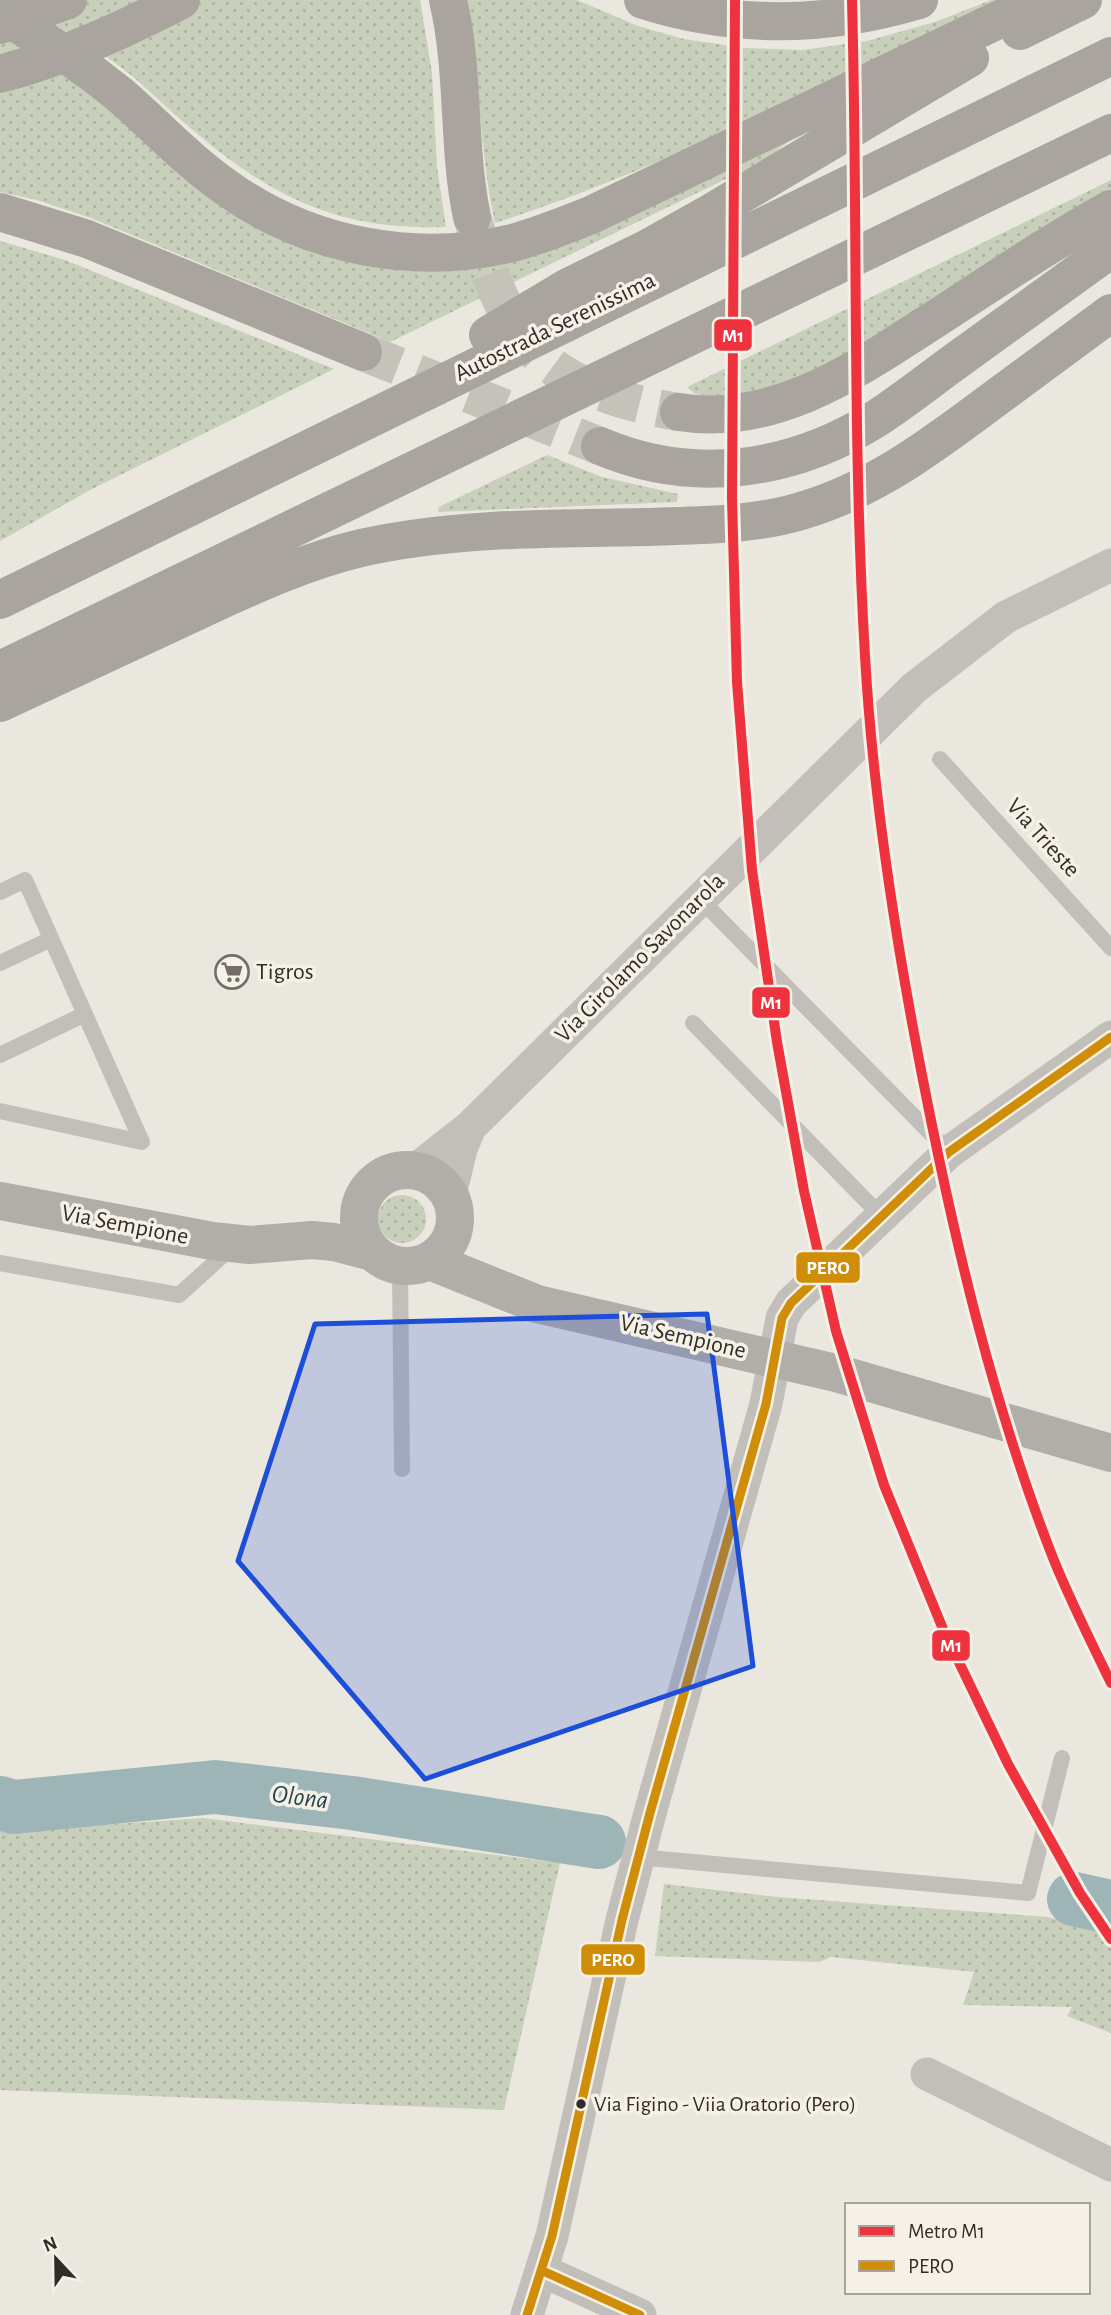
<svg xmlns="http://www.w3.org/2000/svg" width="1111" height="2315" viewBox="0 0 1111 2315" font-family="'Alegreya Sans',sans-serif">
  <defs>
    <pattern id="green-dots" width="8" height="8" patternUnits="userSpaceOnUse" patternTransform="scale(1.75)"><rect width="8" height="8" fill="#c8cfbb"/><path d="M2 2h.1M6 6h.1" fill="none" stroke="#acb2a1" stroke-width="1.8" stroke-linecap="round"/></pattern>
  </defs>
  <rect width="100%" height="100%" fill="#eae7df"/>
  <path fill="url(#green-dots)" d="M 11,0 L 420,0 L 432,73 L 437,167 L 446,227 C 331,231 265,193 181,120 C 158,100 137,78 112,61 C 80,38 45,19 11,0 Z
    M 468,0 L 577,0 L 638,26 L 684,39 L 745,48 L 802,50 L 867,41 L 935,22 L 991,0 L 1002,0 C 835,79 671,166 495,223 C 479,149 480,74 468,0 Z
    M 0,34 L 102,99 L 403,268 L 799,133 L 767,159 L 390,342 L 91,218 L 37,200 L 0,192 Z
    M 1111,180 L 1111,193 L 1051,227 L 821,368 L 771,388 L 717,397 L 695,394 L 687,387 Z
    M 0,241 L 65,260 L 334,369 L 90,490 L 0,541 Z
    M 547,455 L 602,477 L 678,494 L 677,502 L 438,512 L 439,507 Z
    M378 1219a24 24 0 1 1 48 0a24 24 0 1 1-48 0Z
    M 203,1818 L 560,1863 L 504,2110 L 0,2090 L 0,1830 L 15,1831 Z
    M 664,1884 L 777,1897 L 1048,1917 L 1111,1934 L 1111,2033 L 1067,2016 L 1072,2007 L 963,2005 L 974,1972 L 831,1957 L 819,1962 L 655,1956 Z"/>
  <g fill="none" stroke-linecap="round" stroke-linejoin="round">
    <path stroke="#9eb5b8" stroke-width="54" d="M 0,1803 L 14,1807 L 215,1787 L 352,1803 L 599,1842
      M 1074,1899 L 1111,1907"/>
    <path stroke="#c5c2ba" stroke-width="38" stroke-dasharray="38 19" stroke-linecap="butt" d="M 473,219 C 486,269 507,331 549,364 C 585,392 635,405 679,412
      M 363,352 L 600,446"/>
    <path stroke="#c2beb9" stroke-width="16" d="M 940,759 L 1111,948
      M 0,892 L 25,880 L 142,1142 L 0,1111
      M 700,899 L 949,1152
      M 0,963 L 51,939
      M 693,1023 L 882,1217
      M 0,1055 L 85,1014
      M 0,1263 L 179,1295 L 232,1247
      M 400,1266 L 402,1469
      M 638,1857 L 1028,1893 L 1062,1758"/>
    <path stroke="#c2beb9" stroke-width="33" d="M 414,1171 L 470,1127 L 914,688 L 1006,617 L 1111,565
      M 450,1195 L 461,1149 L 470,1127
      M 927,2074 L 1111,2165
      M 543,2271 L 640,2315
      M 527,2315 L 552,2236 L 622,1920 L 650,1813 L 766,1404 L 782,1318 L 791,1303 L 949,1152 L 1111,1037"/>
    <path stroke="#b1ada8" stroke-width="38" d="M359 1218a48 48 0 1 1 96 0a48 48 0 1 1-96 0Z
      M 0,1201 L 212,1241 L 250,1245 L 312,1240 L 334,1242 L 372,1252
      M 430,1261 L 537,1304 L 836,1373 L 1111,1453"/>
    <path stroke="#a9a59e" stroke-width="38" d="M 448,0 C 465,71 457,146 472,217
      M 643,0 C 734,29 828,27 919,0
      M 0,14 C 41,37 82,64 119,94 C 155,125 188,161 227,188 C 309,247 418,267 516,242 C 541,235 566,225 591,215 L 1040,0
      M 1020,31 L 1083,0
      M 0,212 L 87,239 L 363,352
      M 488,335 L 568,287 L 646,249 L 712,212 L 970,58
      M 679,412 C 779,428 863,365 943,314 C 998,278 1053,241 1111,209
      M 600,446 C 692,485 789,472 874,420 C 904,401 932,378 960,358 C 1010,322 1061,285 1111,249
      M 0,600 L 1111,56
      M 0,670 L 1111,133
      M 0,703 C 62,674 125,645 187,616 C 243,590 301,562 361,548 C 455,527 550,529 645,527 C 696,525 751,526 801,511 C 873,490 930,447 989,403 C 1030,373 1070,343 1111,313"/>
    <path stroke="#a9a59e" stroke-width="38" d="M 0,25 L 68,0
      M 0,74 C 64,57 123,30 181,0"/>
    <g stroke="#f6f1e7" stroke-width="14">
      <path id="bus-1" d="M 543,2271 L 640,2315
        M 527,2315 L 552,2236 L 622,1920 L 650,1813 L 766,1404 L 782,1318 L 791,1303 L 949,1152 L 1111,1037"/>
    </g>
    <use href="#bus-1" stroke="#d08e08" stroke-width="9"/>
    <g stroke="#f6f1e7" stroke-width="16">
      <path id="metro-1" d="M 735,0 L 732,498 L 737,682 L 752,870 L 777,1042 L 804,1191 L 836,1331 L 884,1485 L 943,1629 L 1008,1764 L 1080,1893 L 1111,1939
        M 852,0 C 858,219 852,438 865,656 C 873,797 895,937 922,1075 C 954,1239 992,1402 1053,1558 C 1070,1600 1091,1642 1111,1683"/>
    </g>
    <use href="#metro-1" stroke="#ee333e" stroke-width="10"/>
  </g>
  <path fill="#1d4ed8" fill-opacity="0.2" stroke="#1d4ed8" stroke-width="5" stroke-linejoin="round" d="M 707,1314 L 753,1666 L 425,1779 L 238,1561 L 315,1324 Z"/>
  <defs>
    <g id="supermarket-ring" transform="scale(1.75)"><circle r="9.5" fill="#f6f1e7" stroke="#726d68" stroke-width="1.5"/><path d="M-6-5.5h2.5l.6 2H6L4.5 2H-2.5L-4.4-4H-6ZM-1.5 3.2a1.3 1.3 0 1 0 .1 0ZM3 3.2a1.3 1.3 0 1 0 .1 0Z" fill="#726d68"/></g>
  </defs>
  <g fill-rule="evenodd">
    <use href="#supermarket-ring" x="232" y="972"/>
  </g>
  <circle fill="#322c28" stroke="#f6f1e7" stroke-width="2.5" cx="581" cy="2104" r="6"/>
  <g text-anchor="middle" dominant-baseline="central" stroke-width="7" stroke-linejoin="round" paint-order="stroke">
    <g font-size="22" fill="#322c28" stroke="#f6f1e7" text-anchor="start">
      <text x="594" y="2104">Via Figino - Viia Oratorio (Pero)</text>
    </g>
    <g font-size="24" fill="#322c28" stroke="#f6f1e7">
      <text transform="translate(555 327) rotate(-26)">Autostrada Serenissima</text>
      <text transform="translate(1043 838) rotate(48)">Via Trieste</text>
      <text transform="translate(640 958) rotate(-45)">Via Girolamo Savonarola</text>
      <text transform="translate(125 1225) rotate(11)">Via Sempione</text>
      <text transform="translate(683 1337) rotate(13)">Via Sempione</text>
    </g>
    <g font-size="24" fill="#322c28" stroke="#f6f1e7" text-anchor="start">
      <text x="256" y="972">Tigros</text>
    </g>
    <g font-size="26" font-style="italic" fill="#23464e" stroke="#f6f1e7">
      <text transform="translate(300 1797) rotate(7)">Olona</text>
    </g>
  </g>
  <g stroke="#f6f1e7" stroke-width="2.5">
    <rect x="713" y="318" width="40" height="34" rx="7" fill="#ee333e"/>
    <rect x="751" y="986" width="40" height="33" rx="7" fill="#ee333e"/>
    <rect x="795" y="1251" width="66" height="33" rx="7" fill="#d08e08"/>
    <rect x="931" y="1629" width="40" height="33" rx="7" fill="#ee333e"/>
    <rect x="580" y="1943" width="66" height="33" rx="7" fill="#d08e08"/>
  </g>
  <g font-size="19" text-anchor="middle" font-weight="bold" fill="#fff">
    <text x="733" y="342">M1</text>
    <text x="771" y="1009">M1</text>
    <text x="828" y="1274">PERO</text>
    <text x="951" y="1652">M1</text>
    <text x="613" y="1966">PERO</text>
  </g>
  <rect x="845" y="2203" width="245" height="91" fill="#f6f1e7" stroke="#a8a29b" stroke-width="2"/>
  <rect x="859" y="2226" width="35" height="10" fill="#ee333e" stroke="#a8a29b" stroke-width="2"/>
  <text x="908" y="2238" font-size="21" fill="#322c28">Metro M1</text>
  <rect x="859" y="2261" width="35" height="10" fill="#d08e08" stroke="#a8a29b" stroke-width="2"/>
  <text x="908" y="2273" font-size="21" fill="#322c28">PERO</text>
  <g transform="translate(56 2259) rotate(338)" stroke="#f6f1e7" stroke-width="5" paint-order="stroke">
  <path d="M0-5L12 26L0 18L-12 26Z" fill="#322c28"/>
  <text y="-10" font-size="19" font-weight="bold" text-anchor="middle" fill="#322c28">N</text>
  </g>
</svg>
